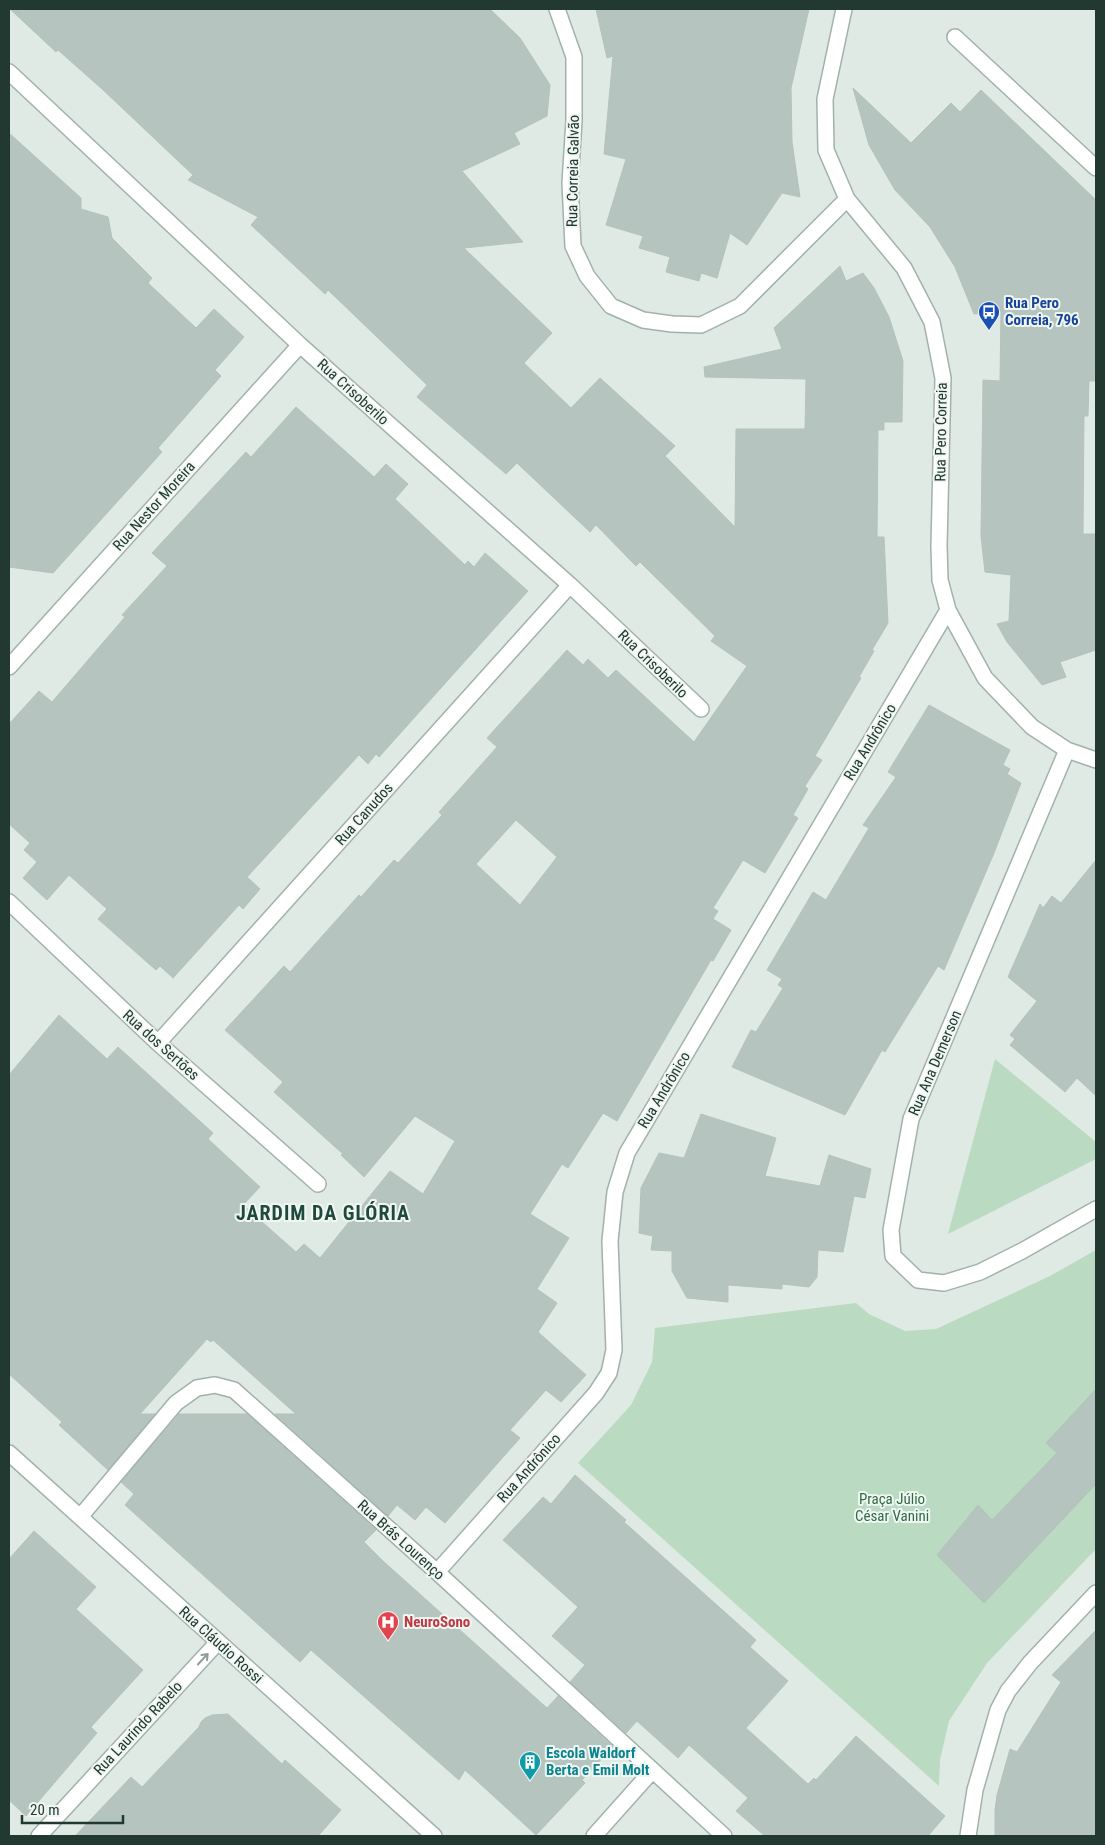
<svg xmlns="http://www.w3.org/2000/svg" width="1105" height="1845" viewBox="0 0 1105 1845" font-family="'Roboto Condensed',sans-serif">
  <rect width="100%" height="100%" fill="#e0eae5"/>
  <path fill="#badac1" d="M 995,1059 L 1096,1142 L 1096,1159 L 948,1234 Z
    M 1096,1250 L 1096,1549 L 987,1663 L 949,1721 L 940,1760 L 939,1786 L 578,1463 L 631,1405 L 652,1362 L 655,1328 L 856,1303 L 869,1314 L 905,1331 L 936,1329 L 1050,1276 Z"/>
  <path fill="#b5c4be" stroke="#b3c3bb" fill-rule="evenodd" d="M 10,9 L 490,9 L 520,38 L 550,85 L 547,116 L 514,133 L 520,144 L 462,171 L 523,242 L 464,248 L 552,333 L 524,363 L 571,408 L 600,378 L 675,446 L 665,456 L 735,527 L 736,429 L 805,429 L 806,379 L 705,377 L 704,367 L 782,349 L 774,328 L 840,266 L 846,281 L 863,273 L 874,288 L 889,317 L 903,361 L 902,422 L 884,422 L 884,430 L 878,430 L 877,537 L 884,537 L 888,623 L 872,650 L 874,651 L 859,677 L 861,678 L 815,756 L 822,760 L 805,786 L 808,789 L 793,815 L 798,818 L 765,873 L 743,860 L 713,908 L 718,911 L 713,919 L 731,930 L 713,961 L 711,960 L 617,1121 L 603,1113 L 568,1168 L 562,1164 L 530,1214 L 569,1238 L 537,1289 L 557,1303 L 538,1332 L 586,1375 L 561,1402 L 546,1390 L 510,1430 L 520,1438 L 445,1523 L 426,1507 L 415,1520 L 397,1505 L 388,1516 L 275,1414 L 296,1414 L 213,1340 L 211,1342 L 207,1339 L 140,1414 L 155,1414 L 108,1470 L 59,1425 L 62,1422 L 9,1374 L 9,1075 L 59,1015 L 107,1059 L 118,1047 L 213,1133 L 208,1139 L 260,1187 L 243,1205 L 296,1252 L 304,1244 L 320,1258 L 390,1171 L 423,1194 L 455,1141 L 415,1116 L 364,1177 L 341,1155 L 343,1154 L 274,1092 L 283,1082 L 225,1030 L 284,966 L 290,972 L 359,895 L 361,897 L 394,860 L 398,863 L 442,815 L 439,812 L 497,747 L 487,738 L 567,650 L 583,665 L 588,659 L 608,678 L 616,670 L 694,742 L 747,666 L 711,641 L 715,636 L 640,562 L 636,566 L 596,525 L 590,532 L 517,463 L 506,474 L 417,397 L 427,385 L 328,290 L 325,294 L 251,225 L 258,217 L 188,180 L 193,175 L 101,88 L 58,50 L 56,52 ZM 516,820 L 557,857 L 520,905 L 476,864 Z
    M 596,9 L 809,9 L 791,88 L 792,142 L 800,197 L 782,193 L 747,245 L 730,233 L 717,278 L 701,273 L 699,281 L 666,272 L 670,257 L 639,248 L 643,236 L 606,225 L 626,159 L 604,154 L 613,56 L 607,58 Z
    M 853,88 L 911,143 L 951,103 L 960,112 L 981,90 L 1096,200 L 1096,381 L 1089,381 L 1088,416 L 1084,416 L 1083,534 L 1096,534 L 1096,650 L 1060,662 L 1066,677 L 1042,685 L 1007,642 L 997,624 L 1009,621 L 1011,575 L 985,572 L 981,536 L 983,380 L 1000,381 L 1001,311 L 974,314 L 955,267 L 930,227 L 895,190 L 869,145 Z
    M 9,133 L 81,198 L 81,209 L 108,217 L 112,238 L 152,278 L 148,283 L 196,328 L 214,309 L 244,337 L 215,370 L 221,376 L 158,448 L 162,452 L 53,573 L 9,567 Z
    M 296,407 L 374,477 L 386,464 L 408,484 L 395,499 L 465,565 L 468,561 L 474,567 L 485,553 L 528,591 L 379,757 L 376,754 L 368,764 L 359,755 L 247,877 L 260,889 L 243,909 L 239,905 L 173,978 L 160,966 L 156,970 L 98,919 L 107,909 L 69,875 L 47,900 L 23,878 L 37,862 L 24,850 L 30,843 L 9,824 L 9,724 L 39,691 L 52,702 L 125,617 L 122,615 L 167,566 L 152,553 L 246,452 L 251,457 Z
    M 929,705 L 1010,750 L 1003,765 L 1010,769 L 1007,774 L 1021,783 L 994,853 L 944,970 L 938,966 L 885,1052 L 882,1050 L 845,1115 L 732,1067 L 751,1030 L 756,1032 L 783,988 L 778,985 L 782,979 L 767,970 L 813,892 L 826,900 L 869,828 L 863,825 L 896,777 L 888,772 Z
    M 1096,860 L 1096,1096 L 1077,1078 L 1065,1092 L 1010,1045 L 1015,1039 L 1010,1035 L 1037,1001 L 1008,977 L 1040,904 L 1043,908 L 1052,896 L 1061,903 Z
    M 701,1114 L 776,1138 L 765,1176 L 820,1186 L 829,1155 L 871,1169 L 865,1198 L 854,1196 L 843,1252 L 818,1250 L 817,1277 L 809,1287 L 782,1284 L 782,1289 L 728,1285 L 728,1302 L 687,1298 L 672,1271 L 672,1251 L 651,1250 L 653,1236 L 639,1233 L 641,1188 L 659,1153 L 684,1158 Z
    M 1096,1389 L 1096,1484 L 984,1603 L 937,1555 L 978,1505 L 992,1520 L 1057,1453 L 1046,1443 Z
    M 179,1414 L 247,1414 L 376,1530 L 364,1542 L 383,1561 L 547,1708 L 558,1696 L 613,1747 L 582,1780 L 585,1783 L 536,1835 L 465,1770 L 459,1780 L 311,1650 L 300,1662 L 125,1505 L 134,1494 L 121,1482 Z
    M 575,1475 L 626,1520 L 624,1522 L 756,1640 L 750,1647 L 788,1681 L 746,1728 L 808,1784 L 814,1778 L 816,1780 L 856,1736 L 945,1816 L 928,1836 L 765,1836 L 736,1811 L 748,1798 L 689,1745 L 678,1758 L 637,1721 L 626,1733 L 570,1682 L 585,1665 L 552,1636 L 578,1607 L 503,1540 L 543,1497 L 551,1504 Z
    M 34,1531 L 96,1587 L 76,1609 L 143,1670 L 91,1727 L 97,1733 L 26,1816 L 9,1800 L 9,1559 Z
    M 1096,1630 L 1096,1836 L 995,1836 L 995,1810 L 997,1795 L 1010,1749 L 1017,1752 L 1061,1682 L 1052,1675 Z
    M 228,1714 L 282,1764 L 285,1760 L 341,1810 L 318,1836 L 75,1836 L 131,1777 L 142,1787 L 199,1727 L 201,1722 L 205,1718 L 212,1715 Z"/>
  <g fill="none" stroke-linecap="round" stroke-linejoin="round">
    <g stroke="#a3b1ac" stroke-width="18">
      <path id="minor" d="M 557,9 L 574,57 L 574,121 L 570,183 L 573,246 L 587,276 L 611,306 L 643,320 L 672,324 L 701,325 L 740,306 L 847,199
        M 844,9 L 825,99 L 826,150 L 847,199 L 904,268 L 932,322 L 943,378 L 939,546 L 940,580 L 948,610 L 985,678 L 1032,727 L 1067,750 L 1096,760
        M 955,37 L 1096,168
        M 9,72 L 300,345 L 570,585 L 701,709
        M 9,667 L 300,345
        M 1067,750 L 911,1119 L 891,1230 L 893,1256 L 918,1280 L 944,1283 L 980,1272 L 1022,1251 L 1096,1209
        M 9,902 L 158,1043 L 318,1184
        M 158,1043 L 570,585
        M 9,1453 L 434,1836
        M 80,1517 L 176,1403 L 197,1388 L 215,1385 L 234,1390 L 437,1572 L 724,1836
        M 437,1572 L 596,1393 L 609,1373 L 614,1350 L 610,1241 L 615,1192 L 627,1153 L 948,610
        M 39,1836 L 218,1642
        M 594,1836 L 652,1771
        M 968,1836 L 975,1790 L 998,1710 L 1008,1691 L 1030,1663 L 1096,1593"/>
    </g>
    <use href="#minor" stroke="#fff" stroke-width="15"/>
  </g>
  <defs><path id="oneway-shaft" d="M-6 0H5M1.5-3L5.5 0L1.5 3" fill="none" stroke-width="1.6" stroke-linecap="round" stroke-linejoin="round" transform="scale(1.25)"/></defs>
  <use stroke="#909c98" href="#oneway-shaft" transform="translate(203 1659) rotate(-47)"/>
  <defs>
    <g id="bus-pin" transform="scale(1.125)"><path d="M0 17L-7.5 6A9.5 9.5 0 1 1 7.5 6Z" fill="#1a4fb4" stroke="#f0f7f3"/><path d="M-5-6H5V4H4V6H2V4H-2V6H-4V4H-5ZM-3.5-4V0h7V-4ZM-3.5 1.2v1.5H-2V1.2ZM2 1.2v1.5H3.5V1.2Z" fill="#fff"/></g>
    <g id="hospital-pin" transform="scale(1.125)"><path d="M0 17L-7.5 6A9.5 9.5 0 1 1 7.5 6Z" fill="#e0444e" stroke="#f0f7f3"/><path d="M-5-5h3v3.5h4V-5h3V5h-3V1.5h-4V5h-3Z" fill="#fff"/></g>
    <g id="building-pin" transform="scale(1.125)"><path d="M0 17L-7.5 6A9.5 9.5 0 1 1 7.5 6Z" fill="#0f9aa8" stroke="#f0f7f3"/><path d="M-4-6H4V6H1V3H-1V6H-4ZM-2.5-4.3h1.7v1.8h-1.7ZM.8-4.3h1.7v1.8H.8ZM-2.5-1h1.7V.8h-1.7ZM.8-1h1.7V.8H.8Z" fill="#fff"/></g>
  </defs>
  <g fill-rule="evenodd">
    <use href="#bus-pin" x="989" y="312"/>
    <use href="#hospital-pin" x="388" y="1622"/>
    <use href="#building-pin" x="530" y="1762"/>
  </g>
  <g text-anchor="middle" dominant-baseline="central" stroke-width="4" stroke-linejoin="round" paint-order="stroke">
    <g font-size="15" fill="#223932" stroke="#f0f7f3">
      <text transform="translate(573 171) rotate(-89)">Rua Correia Galvão</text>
      <text transform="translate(353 392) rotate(42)">Rua Crisoberilo</text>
      <text transform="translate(941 432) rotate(-89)">Rua Pero Correia</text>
      <text transform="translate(154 506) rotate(-48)">Rua Nestor Moreira</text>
      <text transform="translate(653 664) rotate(44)">Rua Crisoberilo</text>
      <text transform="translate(870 742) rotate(-59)">Rua Andrônico</text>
      <text transform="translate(364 814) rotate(-48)">Rua Canudos</text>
      <text transform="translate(161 1045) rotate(42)">Rua dos Sertões</text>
      <text transform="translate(935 1063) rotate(-67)">Rua Ana Demerson</text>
      <text transform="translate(664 1090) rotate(-59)">Rua Andrônico</text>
      <text transform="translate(529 1468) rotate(-48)">Rua Andrônico</text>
      <text transform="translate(401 1540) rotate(42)">Rua Brás Lourenço</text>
      <text transform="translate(221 1645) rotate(42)">Rua Cláudio Rossi</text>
      <text transform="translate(138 1728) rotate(-47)">Rua Laurindo Rabelo</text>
    </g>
    <g font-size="15" font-weight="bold" fill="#164399" stroke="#f0f7f3" text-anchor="start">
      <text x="1005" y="303">Rua Pero<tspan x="1005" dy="17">Correia, 796</tspan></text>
    </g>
    <g font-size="15" fill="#2f6c45" stroke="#f0f7f3">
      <text x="892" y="1499">Praça Júlio<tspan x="892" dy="17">César Vanini</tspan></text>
    </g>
    <g font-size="15" font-weight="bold" fill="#be3a42" stroke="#f0f7f3" text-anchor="start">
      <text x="404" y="1622">NeuroSono</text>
    </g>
    <g font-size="15" font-weight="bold" fill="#0d838f" stroke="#f0f7f3" text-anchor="start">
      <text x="546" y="1753">Escola Waldorf<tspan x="546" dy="17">Berta e Emil Molt</tspan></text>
    </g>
    <g font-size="20" font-weight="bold" letter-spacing="1" fill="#1f493d" stroke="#f0f7f3">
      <text x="323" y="1213">JARDIM DA GLÓRIA</text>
    </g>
  </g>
  <rect width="1105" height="1845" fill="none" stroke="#223932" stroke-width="20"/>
  <path d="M22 1815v8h101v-8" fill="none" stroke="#223932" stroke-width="2.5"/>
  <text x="30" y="1815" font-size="15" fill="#223932" stroke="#f0f7f3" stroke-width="4" paint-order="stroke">20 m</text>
</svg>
